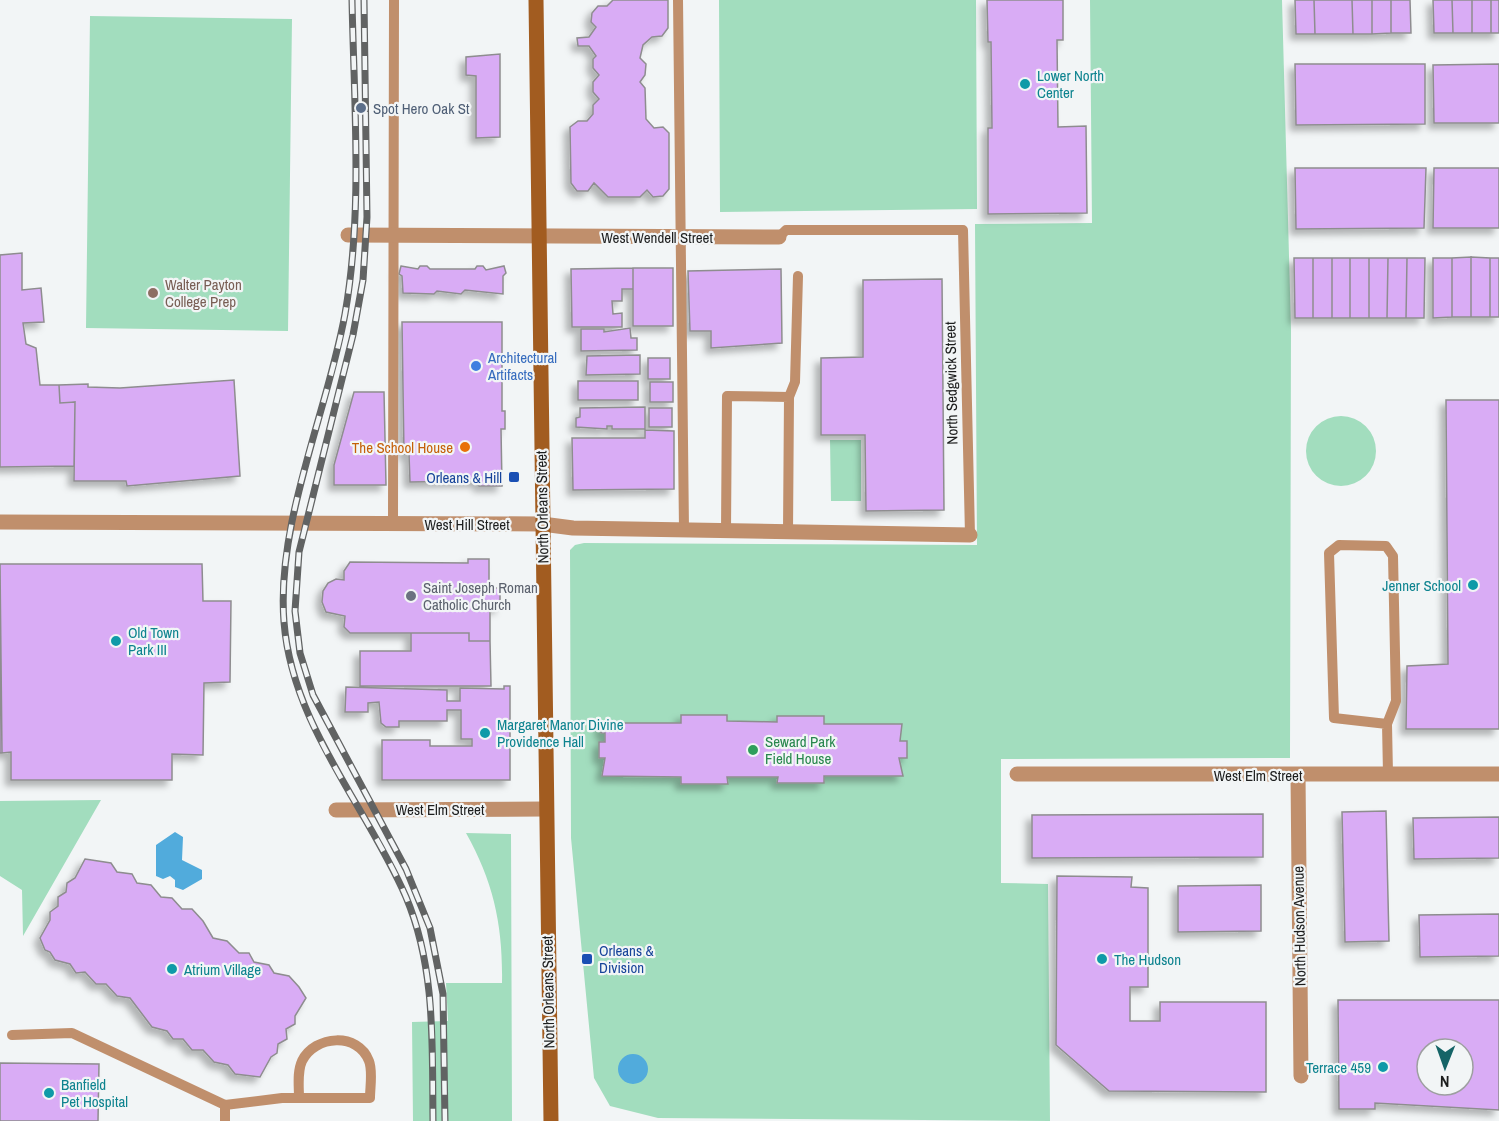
<svg xmlns="http://www.w3.org/2000/svg" width="1499" height="1121" viewBox="0 0 1499 1121" font-family="'Archivo Narrow',sans-serif">
  <defs>
    <filter id="shadow"><feDropShadow dx="-5.5" dy="5.5" stdDeviation="3" flood-color="#0004"/></filter>
  </defs>
  <rect width="100%" height="100%" fill="#f2f5f6"/>
  <path fill="#a2ddbe" d="M 719,0 L 976,0 L 977,209 L 720,212 Z
    M 1090,0 L 1282,0 L 1291,329 L 1290,758 L 1001,759 L 1001,883 L 1048,884 L 1050,1121 L 658,1118 L 610,1106 L 594,1078 L 571,838 L 570,550 L 575,545 L 584,543 L 977,545 L 975,224 L 1092,223 Z
    M 90,16 L 292,19 L 288,331 L 86,328 Z
    M1306 451a35 35 0 1 1 70 0a35 35 0 1 1-70 0Z
    M 830,440 L 861,440 L 861,501 L 831,501 Z
    M 101,800 L 23,936 L 22,890 L 0,876 L 0,801 Z
    M 466,833 L 511,834 L 512,1121 L 413,1121 L 412,1022 L 448,1021 L 446,983 L 502,983 C 503,926 494,883 466,833 Z"/>
  <path fill="#51abdc" d="M 175,832 L 183,837 L 182,860 L 202,870 L 202,879 L 183,890 L 175,887 L 175,880 L 170,876 L 163,879 L 156,876 L 156,845 Z
    M618 1069a15 15 0 1 1 30 0a15 15 0 1 1-30 0Z"/>
  <path fill="#d9acf5" stroke="#8e8d8f" stroke-width="1.5" fill-rule="evenodd" filter="url(#shadow)" d="M 613,0 L 668,0 L 668,28 L 662,36 L 652,37 L 643,45 L 640,58 L 646,64 L 645,75 L 640,82 L 645,88 L 646,119 L 654,128 L 663,127 L 669,133 L 669,189 L 663,196 L 653,197 L 647,190 L 640,197 L 608,197 L 594,183 L 588,191 L 577,191 L 571,183 L 570,127 L 578,121 L 587,121 L 593,114 L 593,105 L 599,99 L 593,92 L 593,82 L 599,75 L 593,68 L 593,59 L 596,56 L 589,46 L 578,46 L 577,38 L 589,37 L 596,27 L 591,22 L 592,13 L 598,6 L 607,6 Z
    M 987,0 L 1063,0 L 1063,40 L 1057,40 L 1058,127 L 1086,126 L 1087,213 L 988,214 L 988,128 L 992,128 L 991,42 L 988,42 Z
    M 1295,0 L 1314,0 L 1315,34 L 1296,34 Z
    M 1314,0 L 1352,0 L 1353,34 L 1315,34 Z
    M 1352,0 L 1372,0 L 1372,34 L 1353,34 Z
    M 1372,0 L 1391,0 L 1391,33 L 1372,34 Z
    M 1391,0 L 1410,0 L 1411,33 L 1391,33 Z
    M 1433,0 L 1452,0 L 1453,33 L 1434,33 Z
    M 1452,0 L 1472,0 L 1472,33 L 1453,33 Z
    M 1472,0 L 1491,0 L 1491,33 L 1472,33 Z
    M 1491,0 L 1499,0 L 1499,33 L 1491,33 Z
    M 500,54 L 500,137 L 476,138 L 476,76 L 466,75 L 466,57 Z
    M 1295,64 L 1425,64 L 1425,124 L 1296,125 Z
    M 1499,64 L 1499,123 L 1434,123 L 1433,65 Z
    M 1295,168 L 1426,168 L 1424,228 L 1296,229 Z
    M 1434,168 L 1499,168 L 1499,228 L 1433,228 Z
    M 22,253 L 22,290 L 41,288 L 44,322 L 23,323 L 26,344 L 36,348 L 40,385 L 59,385 L 60,403 L 75,402 L 74,466 L 0,467 L 0,255 Z
    M 1471,257 L 1490,258 L 1490,317 L 1471,317 Z
    M 1471,257 L 1471,317 L 1452,317 L 1452,258 Z
    M 1294,258 L 1313,258 L 1313,318 L 1295,318 Z
    M 1313,258 L 1332,258 L 1332,318 L 1313,318 Z
    M 1332,258 L 1350,258 L 1350,318 L 1332,318 Z
    M 1350,258 L 1369,258 L 1369,318 L 1350,318 Z
    M 1369,258 L 1388,258 L 1387,318 L 1369,318 Z
    M 1388,258 L 1407,258 L 1406,318 L 1387,318 Z
    M 1407,258 L 1425,258 L 1424,318 L 1406,318 Z
    M 1433,258 L 1452,258 L 1452,317 L 1433,318 Z
    M 1490,258 L 1499,258 L 1499,317 L 1490,317 Z
    M 401,266 L 418,269 L 420,266 L 427,266 L 430,269 L 475,269 L 477,266 L 483,266 L 486,270 L 504,266 L 506,273 L 503,276 L 503,294 L 465,290 L 461,294 L 437,291 L 434,294 L 403,293 L 402,276 L 399,274 Z
    M 633,268 L 633,289 L 622,289 L 622,301 L 612,301 L 613,314 L 622,313 L 622,327 L 572,327 L 571,269 Z
    M 633,268 L 673,268 L 673,326 L 633,326 Z
    M 781,269 L 782,343 L 711,348 L 711,331 L 690,331 L 688,271 Z
    M 942,279 L 944,510 L 866,511 L 865,435 L 821,435 L 821,358 L 863,357 L 863,280 Z
    M 402,322 L 502,322 L 502,411 L 505,411 L 505,429 L 501,429 L 502,486 L 479,486 L 479,481 L 410,482 L 409,454 L 404,454 Z
    M 630,328 L 631,338 L 637,338 L 637,350 L 581,351 L 581,329 L 604,329 L 604,332 Z
    M 640,355 L 640,374 L 586,375 L 587,356 Z
    M 648,358 L 670,358 L 670,379 L 648,379 Z
    M 234,380 L 240,476 L 127,486 L 126,481 L 74,481 L 75,402 L 60,403 L 59,385 L 88,384 L 88,387 L 120,388 Z
    M 578,381 L 638,381 L 638,400 L 578,400 Z
    M 650,382 L 673,382 L 673,402 L 650,402 Z
    M 354,392 L 384,392 L 386,485 L 334,485 L 334,465 Z
    M 1446,400 L 1499,400 L 1499,729 L 1406,729 L 1407,666 L 1448,664 Z
    M 645,407 L 645,429 L 612,429 L 612,426 L 607,426 L 607,429 L 576,427 L 576,418 L 580,417 L 580,408 Z
    M 649,408 L 672,408 L 672,427 L 649,427 Z
    M 645,430 L 674,431 L 674,489 L 573,490 L 572,438 L 645,438 Z
    M 468,559 L 489,559 L 489,588 L 500,588 L 500,608 L 490,607 L 490,641 L 469,641 L 469,633 L 350,633 L 344,627 L 345,616 L 326,612 L 322,602 L 323,591 L 328,583 L 336,579 L 344,580 L 344,571 L 350,562 L 468,563 Z
    M 0,564 L 202,564 L 203,601 L 231,601 L 230,682 L 204,683 L 203,755 L 172,754 L 172,780 L 11,780 L 11,752 L 2,753 Z
    M 0,598 L 2,753 L 0,753 Z
    M 411,633 L 469,633 L 469,641 L 490,641 L 491,686 L 360,686 L 360,651 L 411,651 Z
    M 504,686 L 510,686 L 510,780 L 382,780 L 382,740 L 430,740 L 430,746 L 472,746 L 472,739 L 461,739 L 461,710 L 447,710 L 447,721 L 399,721 L 399,727 L 386,727 L 381,723 L 379,702 L 368,703 L 368,712 L 345,712 L 346,687 L 447,690 L 447,701 L 460,701 L 460,688 L 504,689 Z
    M 681,715 L 727,715 L 727,721 L 777,722 L 777,716 L 824,716 L 824,724 L 902,724 L 900,741 L 907,741 L 907,758 L 899,758 L 903,776 L 824,776 L 824,783 L 777,783 L 778,777 L 727,777 L 728,784 L 681,784 L 681,777 L 602,776 L 605,758 L 599,758 L 599,742 L 605,742 L 605,733 L 601,733 L 601,723 L 681,723 Z
    M 1386,811 L 1389,941 L 1345,942 L 1342,812 Z
    M 1263,814 L 1263,857 L 1032,858 L 1032,815 Z
    M 1499,817 L 1499,858 L 1414,859 L 1413,818 Z
    M 85,859 L 111,863 L 117,872 L 132,874 L 137,883 L 151,885 L 161,897 L 172,898 L 182,909 L 192,909 L 203,921 L 213,938 L 227,941 L 239,953 L 249,953 L 254,962 L 269,965 L 274,973 L 289,976 L 299,987 L 306,998 L 295,1016 L 295,1024 L 286,1029 L 287,1039 L 278,1044 L 277,1053 L 271,1057 L 260,1077 L 235,1074 L 228,1065 L 214,1062 L 203,1050 L 192,1050 L 183,1039 L 173,1039 L 167,1031 L 152,1027 L 130,998 L 117,996 L 106,984 L 96,984 L 85,972 L 76,973 L 70,964 L 55,960 L 50,952 L 45,950 L 40,938 L 50,920 L 50,912 L 58,906 L 58,897 L 66,892 L 67,883 L 75,878 Z
    M 1057,876 L 1132,877 L 1131,887 L 1148,888 L 1148,987 L 1130,987 L 1130,1021 L 1160,1021 L 1160,1002 L 1266,1002 L 1266,1092 L 1109,1091 L 1056,1045 Z
    M 1261,885 L 1261,931 L 1178,932 L 1178,886 Z
    M 1499,914 L 1499,956 L 1420,957 L 1419,915 Z
    M 1338,1000 L 1499,1000 L 1499,1110 L 1375,1103 L 1375,1109 L 1339,1109 ZM 1427,1049 L 1463,1049 L 1463,1085 L 1427,1085 Z
    M 0,1063 L 99,1064 L 98,1121 L 0,1121 Z"/>
  <g fill="none" stroke-linecap="round" stroke-linejoin="round">
    <path stroke="#c08f6c" stroke-width="10" d="M 678,0 L 684,530
      M 779,237 L 786,230 L 963,230 L 970,535
      M 789,397 L 795,382 L 798,276
      M 393,523 L 394,0
      M 726,531 L 727,396 L 789,397 L 788,532
      M 1387,724 L 1334,718 L 1329,553 L 1339,545 L 1386,546 L 1393,556 L 1396,701 L 1387,724 L 1388,774
      M 12,1035 L 72,1033 L 225,1105
      M 225,1121 L 225,1105 L 282,1098 L 370,1098 C 370,1087 373,1071 369,1061 C 358,1032 315,1035 302,1061 C 297,1072 299,1086 299,1098"/>
    <path stroke="#c08f6c" stroke-width="15" d="M 348,235 L 779,237
      M 0,522 L 542,524 L 573,528 L 970,535
      M 1017,774 L 1499,774
      M 1298,775 L 1301,1076
      M 336,810 L 545,809"/>
    <path stroke="#a25c20" stroke-width="15" d="M 536,0 L 551,1121"/>
    <g stroke="#616363" stroke-width="7">
      <path id="rail" d="M 352,0 C 354,104 363,212 345,314 C 327,413 276,523 284,622 C 292,725 366,805 406,897 C 436,968 432,1045 433,1121
        M 364,0 L 367,217 L 363,280 L 353,335 L 299,552 L 295,611 L 300,653 L 313,695 L 406,869 L 430,928 L 443,994 L 445,1121"/>
    </g>
    <use href="#rail" stroke="#f2f5f6" stroke-width="4.5" stroke-dasharray="14" stroke-linecap="butt"/>
  </g>
  <g fill="#0f9aa8" stroke="#f2f5f6" stroke-width="2">
    <circle cx="1025" cy="84" r="6"/>
    <circle cx="1473" cy="585" r="6"/>
    <circle cx="116" cy="641" r="6"/>
    <circle cx="485" cy="733" r="6"/>
    <circle cx="1102" cy="959" r="6"/>
    <circle cx="172" cy="969" r="6"/>
    <circle cx="1383" cy="1067" r="6"/>
    <circle cx="49" cy="1093" r="6"/>
  </g>
  <circle fill="#5c6f8a" stroke="#f2f5f6" stroke-width="2" cx="361" cy="108" r="6"/>
  <circle fill="#8d6e63" stroke="#f2f5f6" stroke-width="2" cx="153" cy="293" r="6"/>
  <circle fill="#3f7fe0" stroke="#f2f5f6" stroke-width="2" cx="476" cy="366" r="6"/>
  <circle fill="#e8710a" stroke="#f2f5f6" stroke-width="2" cx="465" cy="447" r="6"/>
  <g fill="#1a4fb4" stroke="#f2f5f6" stroke-width="2">
    <rect x="508" y="471" width="12" height="12" rx="3"/>
    <rect x="581" y="953" width="12" height="12" rx="3"/>
  </g>
  <circle fill="#6b7280" stroke="#f2f5f6" stroke-width="2" cx="411" cy="596" r="6"/>
  <circle fill="#2e9e5b" stroke="#f2f5f6" stroke-width="2" cx="753" cy="750" r="6"/>
  <g text-anchor="middle" dominant-baseline="central" stroke-width="4.5" stroke-linejoin="round" paint-order="stroke">
    <g font-size="15" fill="#0d838f" stroke="#f2f5f6" text-anchor="start">
      <text x="1037" y="75">Lower North<tspan x="1037" dy="17">Center</tspan></text>
      <text x="1461" y="585" text-anchor="end">Jenner School</text>
      <text x="128" y="632">Old Town<tspan x="128" dy="17">Park III</tspan></text>
      <text x="497" y="724">Margaret Manor Divine<tspan x="497" dy="17">Providence Hall</tspan></text>
      <text x="1114" y="959">The Hudson</text>
      <text x="184" y="969">Atrium Village</text>
      <text x="1371" y="1067" text-anchor="end">Terrace 459</text>
      <text x="61" y="1084">Banfield<tspan x="61" dy="17">Pet Hospital</tspan></text>
    </g>
    <g font-size="15" fill="#4e5e75" stroke="#f2f5f6" text-anchor="start">
      <text x="373" y="108">Spot Hero Oak St</text>
    </g>
    <g font-size="15" fill="#1d1e1e" stroke="#f2f5f6">
      <text x="657" y="237">West Wendell Street</text>
      <text transform="translate(951 383) rotate(-91)">North Sedgwick Street</text>
      <text transform="translate(542 507) rotate(-91)">North Orleans Street</text>
      <text x="467" y="524">West Hill Street</text>
      <text x="1258" y="775">West Elm Street</text>
      <text x="440" y="809">West Elm Street</text>
      <text transform="translate(1299 926) rotate(-91)">North Hudson Avenue</text>
      <text transform="translate(548 992) rotate(-91)">North Orleans Street</text>
    </g>
    <g font-size="15" fill="#785e54" stroke="#f2f5f6" text-anchor="start">
      <text x="165" y="284">Walter Payton<tspan x="165" dy="17">College Prep</tspan></text>
    </g>
    <g font-size="15" fill="#366cbe" stroke="#f2f5f6" text-anchor="start">
      <text x="488" y="357">Architectural<tspan x="488" dy="17">Artifacts</tspan></text>
    </g>
    <g font-size="15" fill="#c56008" stroke="#f2f5f6" text-anchor="end">
      <text x="453" y="447">The School House</text>
    </g>
    <g font-size="15" fill="#164399" stroke="#f2f5f6" text-anchor="end">
      <text x="502" y="477">Orleans &amp; Hill</text>
      <text x="599" y="950" text-anchor="start">Orleans &amp;<tspan x="599" dy="17">Division</tspan></text>
    </g>
    <g font-size="15" fill="#5b616d" stroke="#f2f5f6" text-anchor="start">
      <text x="423" y="587">Saint Joseph Roman<tspan x="423" dy="17">Catholic Church</tspan></text>
    </g>
    <g font-size="15" fill="#27864d" stroke="#f2f5f6" text-anchor="start">
      <text x="765" y="741">Seward Park<tspan x="765" dy="17">Field House</tspan></text>
    </g>
  </g>
  <g transform="translate(1445 1067) rotate(181)"><circle r="28" fill="#f2f5f6" stroke="#9d9fa0" stroke-width="1.5"/>
  <path d="M0-4.5L10 22L0 15L-10 22Z" fill="#156467"/>
  <text y="-9" font-size="16" font-weight="bold" text-anchor="middle" fill="#1d1e1e">N</text>
  </g>
</svg>
